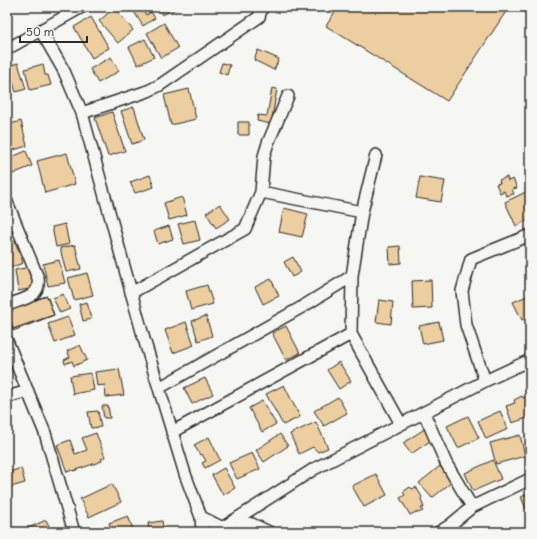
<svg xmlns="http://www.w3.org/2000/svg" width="537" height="539" viewBox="0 0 537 539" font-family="Delius,sans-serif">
  <rect width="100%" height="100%" fill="#f6f6f2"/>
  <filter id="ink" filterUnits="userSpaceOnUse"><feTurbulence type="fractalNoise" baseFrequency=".025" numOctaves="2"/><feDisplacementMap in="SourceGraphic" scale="8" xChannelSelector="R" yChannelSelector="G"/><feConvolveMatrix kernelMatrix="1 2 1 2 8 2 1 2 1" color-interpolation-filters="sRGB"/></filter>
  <g filter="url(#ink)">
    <path fill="#edcea0" stroke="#2b2b2b" d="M 131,7 L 141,7 L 146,15 L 151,12 L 155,18 L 143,26 Z
      M 158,7 L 180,7 L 162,15 Z
      M 338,7 L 509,7 L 447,101 L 326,26 Z
      M 114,8 L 133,30 L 118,43 L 99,21 Z
      M 91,17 L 109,48 L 92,58 L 74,27 Z
      M 164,23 L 178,48 L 161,58 L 147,33 Z
      M 145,39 L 154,57 L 138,65 L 129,47 Z
      M 258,50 L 279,59 L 274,70 L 254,60 Z
      M 111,57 L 119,71 L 98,83 L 90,69 Z
      M 18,63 L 26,89 L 16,92 L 8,66 Z
      M 222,63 L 230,65 L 227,75 L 219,72 Z
      M 43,64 L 45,75 L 48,75 L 51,85 L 30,90 L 25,69 Z
      M 272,88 L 277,89 L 271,124 L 257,121 L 258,115 L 267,116 Z
      M 189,89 L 196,119 L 171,125 L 164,95 Z
      M 134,107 L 144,140 L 132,144 L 121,111 Z
      M 112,112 L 125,151 L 108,156 L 95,118 Z
      M 21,121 L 27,146 L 10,151 L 7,139 L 7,125 Z
      M 238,122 L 249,122 L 249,135 L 238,135 Z
      M 26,151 L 32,166 L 10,175 L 7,167 L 7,159 Z
      M 67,153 L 75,184 L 45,193 L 37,161 Z
      M 150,175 L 154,187 L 135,193 L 130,182 Z
      M 420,177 L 445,181 L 441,202 L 416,198 Z
      M 507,177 L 508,181 L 513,179 L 517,188 L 512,189 L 514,194 L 506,196 L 504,191 L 500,193 L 496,184 L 500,183 L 499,180 Z
      M 530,190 L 530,219 L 516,226 L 505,202 Z
      M 182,197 L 187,215 L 169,220 L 164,203 Z
      M 220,204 L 230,219 L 216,228 L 206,213 Z
      M 284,208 L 308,214 L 302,237 L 279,232 Z
      M 195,220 L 200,240 L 184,244 L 178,224 Z
      M 65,224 L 69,244 L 56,247 L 52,227 Z
      M 169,226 L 173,239 L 158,244 L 154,231 Z
      M 15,241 L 23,263 L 7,269 L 7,243 Z
      M 75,245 L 81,269 L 66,272 L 60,248 Z
      M 400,246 L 401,263 L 390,264 L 389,247 Z
      M 293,257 L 301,272 L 292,277 L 284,262 Z
      M 59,260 L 65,283 L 48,286 L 43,264 Z
      M 30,267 L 34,288 L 18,291 L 15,270 Z
      M 87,273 L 93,295 L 74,300 L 68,278 Z
      M 271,279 L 279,296 L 263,304 L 255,287 Z
      M 431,280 L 432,308 L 413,309 L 412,281 Z
      M 207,285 L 213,304 L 191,310 L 186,291 Z
      M 63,294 L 70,309 L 60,313 L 53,298 Z
      M 47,296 L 54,315 L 13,329 L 7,309 Z
      M 47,296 L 54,315 L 13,329 L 7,309 Z
      M 47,296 L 54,315 L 13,331 L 7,309 Z
      M 527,296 L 530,303 L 530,316 L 522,320 L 513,302 Z
      M 379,300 L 393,302 L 391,324 L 376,322 Z
      M 87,302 L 91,319 L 83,321 L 79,304 Z
      M 206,316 L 212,336 L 198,341 L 192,321 Z
      M 68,317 L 75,335 L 55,343 L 48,324 Z
      M 186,322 L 194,345 L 173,353 L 165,330 Z
      M 439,322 L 443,340 L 423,344 L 419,326 Z
      M 286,326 L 300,353 L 286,360 L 272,333 Z
      M 80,345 L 87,360 L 74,366 L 72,361 L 65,364 L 64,360 L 70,357 L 67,351 Z
      M 339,362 L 351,381 L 339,389 L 327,370 Z
      M 119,369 L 124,395 L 106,397 L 105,385 L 97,386 L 95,372 Z
      M 91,373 L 94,390 L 73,394 L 70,376 Z
      M 205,378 L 213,394 L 192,404 L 184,388 Z
      M 284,385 L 300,417 L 283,425 L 266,394 Z
      M 522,396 L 523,398 L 530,396 L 530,417 L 512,423 L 506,406 L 515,403 L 514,400 Z
      M 338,397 L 347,413 L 324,426 L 314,411 Z
      M 262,401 L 276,424 L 262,432 L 249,408 Z
      M 102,406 L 108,406 L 110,418 L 104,418 Z
      M 98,411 L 101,427 L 91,428 L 88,412 Z
      M 500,411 L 508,429 L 486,439 L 478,421 Z
      M 468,416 L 479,438 L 458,448 L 447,426 Z
      M 316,422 L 328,448 L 318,452 L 313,447 L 299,454 L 290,434 Z
      M 426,428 L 433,439 L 411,454 L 403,443 Z
      M 96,433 L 105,457 L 101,459 L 102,461 L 73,471 L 72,470 L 67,472 L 57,445 L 70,440 L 75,454 L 87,450 L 82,438 Z
      M 280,434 L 288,446 L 264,462 L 256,450 Z
      M 520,435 L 525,456 L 496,464 L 490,443 Z
      M 209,437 L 220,460 L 205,468 L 202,463 L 206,461 L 202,454 L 200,455 L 194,445 Z
      M 252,453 L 260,469 L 237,479 L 229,463 Z
      M 493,460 L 501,479 L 473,491 L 465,473 Z
      M 440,466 L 452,482 L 432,498 L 419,483 Z
      M 21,468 L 25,483 L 7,488 L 7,473 Z
      M 224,468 L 235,488 L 223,495 L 212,475 Z
      M 376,474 L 387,495 L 364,507 L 352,486 Z
      M 112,484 L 121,502 L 89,517 L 80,499 Z
      M 410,487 L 412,489 L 416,487 L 422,497 L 421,499 L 424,508 L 421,508 L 423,511 L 418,513 L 416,512 L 410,515 L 400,498 L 405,495 L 403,492 Z
      M 530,493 L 530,516 L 529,516 L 521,497 Z
      M 128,516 L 134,532 L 112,532 L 109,523 Z
      M 46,520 L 52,532 L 25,532 L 24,530 Z
      M 162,521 L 164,532 L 149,532 L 148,523 Z"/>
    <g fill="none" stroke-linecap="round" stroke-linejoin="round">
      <g stroke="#2b2b2b" stroke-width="14">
        <path id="street" d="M 41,31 L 64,71 L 82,113 L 144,339 L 185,474 L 201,517 L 202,532
          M 7,49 L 82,7
          M 82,113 L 148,91 L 160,85 L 259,17 L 262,7
          M 376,155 L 362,212 L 352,276 L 351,334 L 401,424
          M 261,192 L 362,212
          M 7,202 L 38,278 C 41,298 22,299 7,305
          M 131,293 L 245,229 L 261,192 L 264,156 L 268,143 L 288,96
          M 7,341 L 45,433 L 74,532
          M 485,381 L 466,325 L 462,291 L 471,259 L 530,235
          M 159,388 L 302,307 L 352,276
          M 7,397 L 28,391
          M 424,413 L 446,463 L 472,507
          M 172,432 L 351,334
          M 201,517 L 223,528
          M 235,521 L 252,524 L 269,532
          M 216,532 L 314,469 L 485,381 L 530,360
          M 439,532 L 449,526 L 472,507 L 530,479"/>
      </g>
      <use href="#street" stroke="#f6f6f2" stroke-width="11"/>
    </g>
  </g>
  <rect width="537" height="539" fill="none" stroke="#f6f6f2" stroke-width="24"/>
  <rect x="12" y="12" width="513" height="515" fill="none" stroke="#2b2b2b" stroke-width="1.5" filter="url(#ink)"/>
  <path d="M20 36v6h67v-6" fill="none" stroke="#2b2b2b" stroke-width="2"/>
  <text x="26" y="36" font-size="12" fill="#2b2b2b" stroke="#f6f6f2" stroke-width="3" paint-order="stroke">50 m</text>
</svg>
